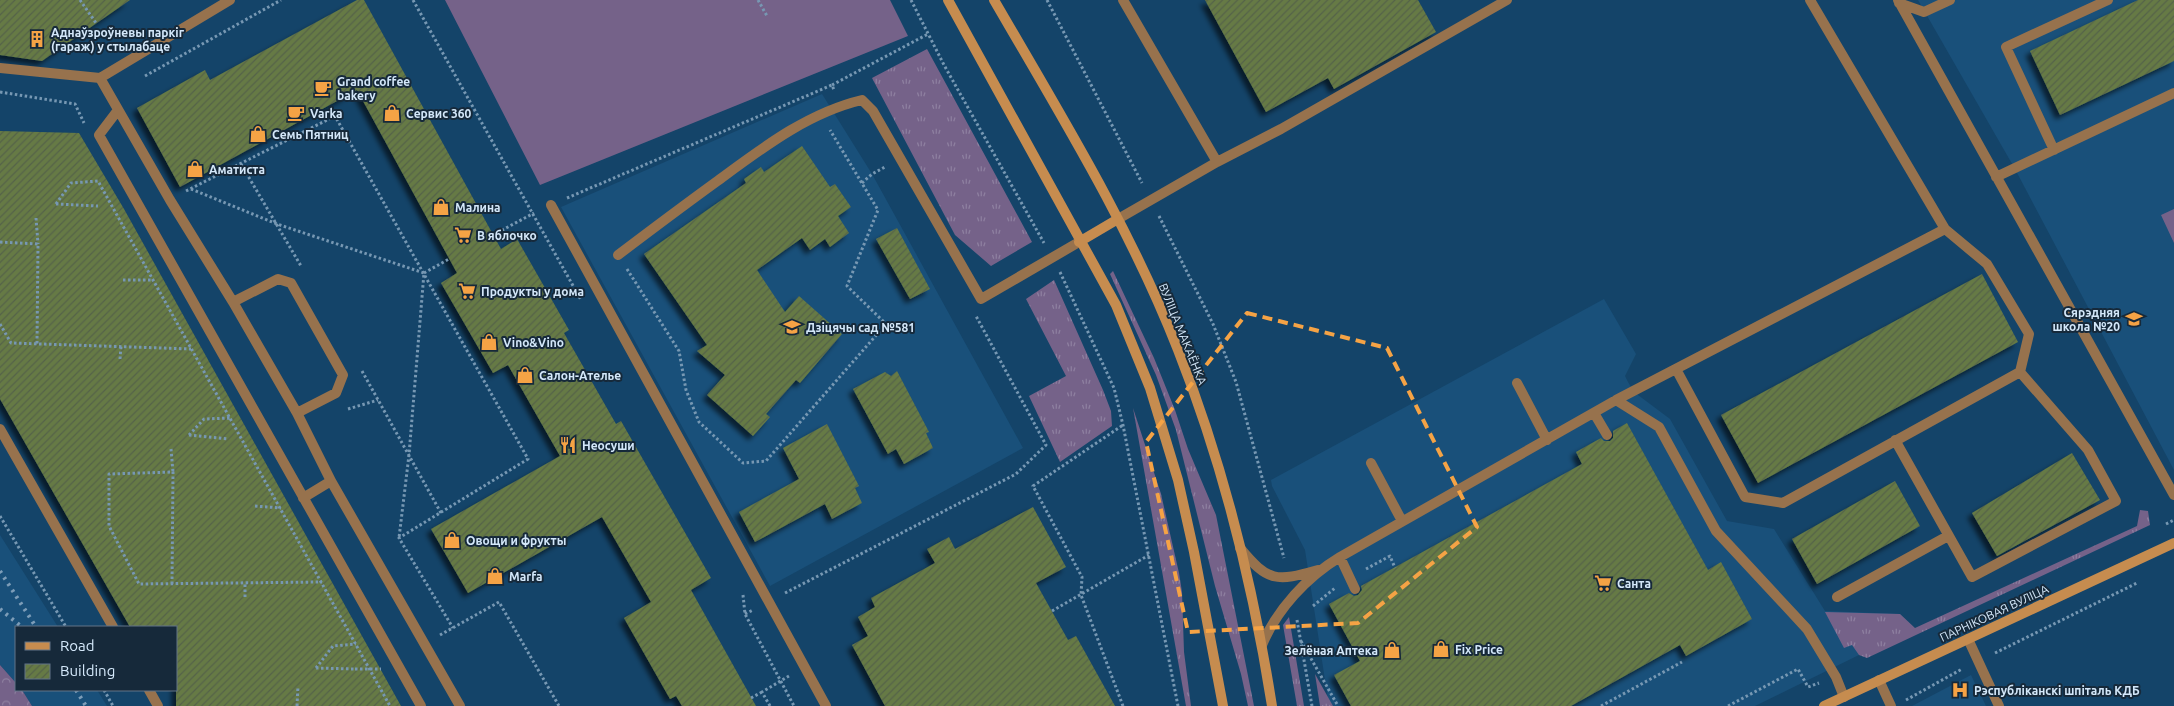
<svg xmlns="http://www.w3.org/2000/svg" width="2174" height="706" viewBox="0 0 2174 706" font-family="Ubuntu,sans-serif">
  <defs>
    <pattern id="grass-tufts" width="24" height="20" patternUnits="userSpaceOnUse" patternTransform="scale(1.25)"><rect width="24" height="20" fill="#756289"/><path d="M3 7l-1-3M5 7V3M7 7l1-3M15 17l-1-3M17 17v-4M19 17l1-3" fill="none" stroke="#8e80a0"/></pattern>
    <pattern id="park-crowns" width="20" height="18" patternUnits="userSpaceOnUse" patternTransform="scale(1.25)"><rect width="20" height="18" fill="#756289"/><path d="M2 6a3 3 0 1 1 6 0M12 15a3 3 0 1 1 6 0" fill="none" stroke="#8e80a0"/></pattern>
    <pattern id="building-hatch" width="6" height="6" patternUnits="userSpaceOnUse" patternTransform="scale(1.25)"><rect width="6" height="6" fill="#667a45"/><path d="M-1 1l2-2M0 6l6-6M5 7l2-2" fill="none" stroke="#556348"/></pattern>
    <filter id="shadow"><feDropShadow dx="-4.5" dy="4.5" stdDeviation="2.5" flood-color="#0009"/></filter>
  </defs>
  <rect width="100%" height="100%" fill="#144469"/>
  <path fill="#19507a" d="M 1918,0 L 2174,0 L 2174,470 L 2015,169 Z
    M 822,94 L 872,174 L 1023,448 L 770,586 L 561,207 Z
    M 1604,299 L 1636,354 L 1625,376 L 1628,382 L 1634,392 L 1670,419 L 1727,521 L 1774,529 L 1825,611 L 1900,614 L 1914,628 L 1755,706 L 1329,706 L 1305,550 L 1272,486 L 1271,480 Z
    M 0,535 L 58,627 L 16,627 L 16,683 L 0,665 Z
    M 1971,675 L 1986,706 L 1912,706 Z
    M 22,690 L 97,690 L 107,706 L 32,706 Z"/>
  <path fill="url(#grass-tufts)" d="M 927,49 L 1032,242 L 991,266 L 955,235 L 872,78 Z
    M 1113,271 L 1154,358 L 1175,410 L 1188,449 L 1216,515 L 1254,706 L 1248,706 L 1241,674 L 1215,586 L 1176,430 L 1156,375 L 1110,274 Z
    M 1054,280 L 1103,390 L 1111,411 L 1112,426 L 1060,462 L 1029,396 L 1066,376 L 1026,299 Z
    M 1133,408 L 1161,494 L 1179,573 L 1182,592 L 1184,652 L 1191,706 L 1186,706 Z
    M 2140,510 L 2148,511 L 2150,525 L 1867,658 L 1859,655 L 1852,645 L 1844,648 L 1825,612 L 1900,614 L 1915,628 L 2137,526 Z
    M 1289,617 L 1304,706 L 1297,706 L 1283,625 Z
    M 1315,674 L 1333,706 L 1320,706 Z"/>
  <path fill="url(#park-crowns)" d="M 0,665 L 16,683 L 16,690 L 22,690 L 32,706 L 0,706 Z"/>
  <path fill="#756289" d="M 445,0 L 890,0 L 908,36 L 540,185 Z
    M 2174,209 L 2174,243 L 2161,215 Z"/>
  <path fill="url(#building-hatch)" filter="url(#shadow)" d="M 0,0 L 130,0 L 42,61 L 0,55 Z
    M 357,0 L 364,0 L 501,249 L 517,239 L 569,330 L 564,333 L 616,424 L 621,421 L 711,578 L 691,590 L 756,706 L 682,706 L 676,696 L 670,699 L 624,618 L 651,602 L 602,517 L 468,593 L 431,529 L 560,456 L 508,365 L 493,373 L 441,283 L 457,273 L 357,90 L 180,187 L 137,108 L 205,70 L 210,80 Z
    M 1205,0 L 1418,0 L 1436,32 L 1334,89 L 1328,78 L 1266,112 Z
    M 2138,0 L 2174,0 L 2174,61 L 2060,115 L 2030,51 Z
    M 0,131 L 79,133 L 124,209 L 401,706 L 176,706 L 176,627 L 130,627 L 0,399 Z
    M 802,146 L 830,187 L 835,184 L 851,207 L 838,216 L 849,233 L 830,247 L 825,239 L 810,250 L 802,238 L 757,270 L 785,312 L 799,296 L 842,334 L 800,383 L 796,380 L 766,414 L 770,417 L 753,436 L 707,395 L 725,375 L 697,351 L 707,345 L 644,254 L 746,183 L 744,179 L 761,167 L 764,172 Z
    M 897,228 L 930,289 L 910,299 L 876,239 Z
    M 1982,274 L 2018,342 L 1758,483 L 1721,415 Z
    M 897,371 L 929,432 L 926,433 L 933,448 L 904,464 L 896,449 L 888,454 L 853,389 L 885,372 L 891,376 Z
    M 1627,423 L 1708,570 L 1721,562 L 1752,619 L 1686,656 L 1680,645 L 1571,706 L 1351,706 L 1334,675 L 1360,661 L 1329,604 L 1349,593 L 1354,596 L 1358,595 L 1362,590 L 1361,586 L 1582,464 L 1576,452 L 1601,438 L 1604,441 L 1610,441 L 1613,438 L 1613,431 Z
    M 827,424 L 859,486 L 855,488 L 862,503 L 832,519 L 825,504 L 755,542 L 739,512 L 799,479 L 783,448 Z
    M 2072,453 L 2100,500 L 1997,556 L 1972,513 Z
    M 1895,481 L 1920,526 L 1817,584 L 1792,539 Z
    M 1033,507 L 1066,567 L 1036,583 L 1068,640 L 1076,636 L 1115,706 L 885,706 L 852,645 L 868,636 L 858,617 L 875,607 L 871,598 L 935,563 L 927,549 L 949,537 L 955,549 Z"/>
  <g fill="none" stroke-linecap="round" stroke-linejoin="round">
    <path stroke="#7798b3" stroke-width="3" stroke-dasharray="2.5 2.5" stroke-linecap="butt" d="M 80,0 L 96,23
      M 413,0 L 581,300
      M 758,0 L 767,16
      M 911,0 L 944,65 L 1044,243
      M 1047,0 L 1142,183
      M 145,76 L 281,0
      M 832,85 L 928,34
      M 0,92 L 75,104 L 84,123
      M 241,164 L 301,266
      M 862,183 L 872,174 L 885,167
      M 191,189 L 277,224 L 424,273 L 409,455 L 399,538
      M 186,191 L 335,116 L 528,459 L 399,538 L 453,628
      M 567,198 L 832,85 L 834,90
      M 56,204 L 71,183 L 98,181 L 390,706
      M 56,204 L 98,206
      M 1159,216 L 1213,324 L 1236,382 L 1284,558
      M 36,218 L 38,244
      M 493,235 L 534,213
      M 0,242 L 38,244 L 37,344
      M 627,269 L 679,351 L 686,390 L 699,422 L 743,463 L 766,461 L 886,324 L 847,286 L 878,210 L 830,130
      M 1060,272 L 1114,388 L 1123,425 L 1178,706
      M 424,273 L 449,259
      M 123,280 L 154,280
      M 0,324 L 11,343 L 191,349
      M 120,359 L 121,346
      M 362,371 L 441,513
      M 348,409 L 378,400
      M 189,435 L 204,419 L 231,418
      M 189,435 L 228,439
      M 171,449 L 173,472
      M 255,506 L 281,508
      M 0,516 L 66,627
      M 2166,524 L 2174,520
      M 1366,569 L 1390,556 L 1395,568
      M 172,584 L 173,472 L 109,474 L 109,526 L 139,584 L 322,582
      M 785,593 L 1016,474 L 1046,445 L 976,316
      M 743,595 L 745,614 L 794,706
      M 245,597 L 245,583
      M 1313,606 L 1335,588
      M 1052,611 L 1149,555
      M 745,614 L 753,610
      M 1297,620 L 1312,706
      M 440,635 L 499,602 L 559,706
      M 1301,641 L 1338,706
      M 1995,653 L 2137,583
      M 316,668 L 333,646 L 356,644
      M 316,668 L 355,669
      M 104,690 L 113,706
      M 751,698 L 762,692
      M 1906,700 L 1962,669
      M 297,706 L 298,686
      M 770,706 L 762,692 L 789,676
      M 1123,706 L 1081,595 L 1082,577 L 1033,486 L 1123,425
      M 1601,706 L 1682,662
      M 1728,706 L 1798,669 L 1808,687 L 1819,683"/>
    <path stroke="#97724d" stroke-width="10" d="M 1123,0 L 1217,162
      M 1898,0 L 2174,495
      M 1899,3 L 1924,12 L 1950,0
      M 0,68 L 100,78 L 170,200 L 233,302 L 297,413 L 331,481 L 460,706
      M 100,78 L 230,0
      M 118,110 L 99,135 L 421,706
      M 2054,150 L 2006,47 L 2108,0
      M 1996,177 L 2174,93
      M 551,205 L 826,706
      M 1118,219 L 1217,162 L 1281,129 L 1507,0
      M 618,255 C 651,230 683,206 716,182 C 761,149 807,113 862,100 L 873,111 L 981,299 L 1079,242
      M 233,302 L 278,279 L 291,283 L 343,375 L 336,393 L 297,413
      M 1676,369 L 1745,497 L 1783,503 L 2020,372 L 2029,334 L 1987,264 L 1945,229 L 1810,0
      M 1517,383 L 1547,440
      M 1616,400 L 1659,427 L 1716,531 L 1807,629 L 1836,677 L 1844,697
      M 1594,413 L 1607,435
      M 0,429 L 113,627
      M 1895,440 L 1972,577 L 2116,501 L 2088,450 L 2020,372
      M 1371,463 L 1402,521
      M 303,498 L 331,481
      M 1240,548 C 1268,582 1276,582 1318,570
      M 1340,557 L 1355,589
      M 1837,597 L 1948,536
      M 1968,639 L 1999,706
      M 1262,645 C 1277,609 1307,577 1340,557 L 1616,400 L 1945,229
      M 1879,680 L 1891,706
      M 149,690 L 158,706"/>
    <path stroke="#c68c4f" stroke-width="10" d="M 948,0 L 1116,305 L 1150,388 L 1178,480 L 1194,552 L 1223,706
      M 994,0 C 1060,114 1130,227 1178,350 C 1223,464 1253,585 1272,706
      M 1079,242 L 1118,219
      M 1824,706 L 2174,543"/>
    <path stroke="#7d9db8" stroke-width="4" stroke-dasharray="2.5 5" stroke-linecap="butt" d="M 0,571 L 36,627
      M 0,609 L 22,627
      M 76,690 L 86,706"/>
    <path stroke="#7798b3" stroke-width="3" stroke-dasharray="2.5 2.5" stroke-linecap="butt" d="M 355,669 L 381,669"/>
  </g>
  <path fill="none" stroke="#f5a345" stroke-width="4" stroke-dasharray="10 6" stroke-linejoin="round" d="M 1247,313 L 1387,348 L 1477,527 L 1358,623 L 1188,632 L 1146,442 Z"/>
  <defs>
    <g id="building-bare" transform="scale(1.35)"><path d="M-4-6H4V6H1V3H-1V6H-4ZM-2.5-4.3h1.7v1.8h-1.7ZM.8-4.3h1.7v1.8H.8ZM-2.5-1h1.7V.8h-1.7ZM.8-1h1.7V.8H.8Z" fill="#f5a345" stroke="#16293a" stroke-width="2.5" paint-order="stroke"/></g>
    <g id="cafe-bare" transform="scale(1.35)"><path d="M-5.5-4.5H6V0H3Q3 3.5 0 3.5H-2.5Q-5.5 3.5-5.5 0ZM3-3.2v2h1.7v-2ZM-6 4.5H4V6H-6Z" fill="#f5a345" stroke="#16293a" stroke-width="2.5" paint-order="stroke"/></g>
    <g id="shop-bare" transform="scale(1.35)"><path d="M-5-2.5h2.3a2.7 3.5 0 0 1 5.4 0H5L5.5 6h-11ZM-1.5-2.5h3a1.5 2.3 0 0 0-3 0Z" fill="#f5a345" stroke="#16293a" stroke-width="2.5" paint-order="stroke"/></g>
    <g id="supermarket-bare" transform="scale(1.35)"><path d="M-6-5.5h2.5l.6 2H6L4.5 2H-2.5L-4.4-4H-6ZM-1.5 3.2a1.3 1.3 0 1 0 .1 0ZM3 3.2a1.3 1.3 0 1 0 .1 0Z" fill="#f5a345" stroke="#16293a" stroke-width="2.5" paint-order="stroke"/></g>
    <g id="school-bare" transform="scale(1.35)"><path d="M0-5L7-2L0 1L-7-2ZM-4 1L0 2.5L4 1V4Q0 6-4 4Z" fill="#f5a345" stroke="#16293a" stroke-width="2.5" paint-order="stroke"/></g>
    <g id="restaurant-bare" transform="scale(1.35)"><path d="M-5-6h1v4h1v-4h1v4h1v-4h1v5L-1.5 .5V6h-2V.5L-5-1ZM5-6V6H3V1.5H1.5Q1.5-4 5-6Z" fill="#f5a345" stroke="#16293a" stroke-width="2.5" paint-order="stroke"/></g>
    <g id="hospital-bare" transform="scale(1.35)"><path d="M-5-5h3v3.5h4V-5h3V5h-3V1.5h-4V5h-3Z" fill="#f5a345" stroke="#16293a" stroke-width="2.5" paint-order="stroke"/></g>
  </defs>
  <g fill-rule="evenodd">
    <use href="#building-bare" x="37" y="39"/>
    <use href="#cafe-bare" x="323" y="88"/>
    <use href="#cafe-bare" x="296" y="113"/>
    <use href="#shop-bare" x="392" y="113"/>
    <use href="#shop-bare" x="258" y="134"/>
    <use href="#shop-bare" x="195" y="169"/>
    <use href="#shop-bare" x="441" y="207"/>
    <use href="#supermarket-bare" x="463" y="235"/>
    <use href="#supermarket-bare" x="467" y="291"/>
    <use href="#school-bare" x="2134" y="319"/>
    <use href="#school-bare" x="792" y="327"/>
    <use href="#shop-bare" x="489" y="342"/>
    <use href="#shop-bare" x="525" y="375"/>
    <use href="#restaurant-bare" x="568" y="445"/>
    <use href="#shop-bare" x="452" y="540"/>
    <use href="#shop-bare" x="495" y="576"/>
    <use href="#supermarket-bare" x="1603" y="583"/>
    <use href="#shop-bare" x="1441" y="649"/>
    <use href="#shop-bare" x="1392" y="650"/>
    <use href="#hospital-bare" x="1960" y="690"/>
  </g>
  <g text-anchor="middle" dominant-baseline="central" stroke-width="4" stroke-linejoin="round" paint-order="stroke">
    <g font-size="12" font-weight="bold" fill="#d4e8fa" stroke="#16293a" text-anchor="start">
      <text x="51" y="32">Аднаўзроўневы паркіг<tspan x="51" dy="14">(гараж) у стылабаце</tspan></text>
      <text x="337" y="81">Grand coffee<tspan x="337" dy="14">bakery</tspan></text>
      <text x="310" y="113">Varka</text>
      <text x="406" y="113">Сервис 360</text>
      <text x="272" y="134">Семь Пятниц</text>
      <text x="209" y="169">Аматиста</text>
      <text x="455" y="207">Малина</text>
      <text x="477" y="235">В яблочко</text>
      <text x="481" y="291">Продукты у дома</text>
      <text x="2120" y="312" text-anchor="end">Сярэдняя<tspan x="2120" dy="14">школа №20</tspan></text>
      <text x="806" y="327">Дзіцячы сад №581</text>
      <text x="503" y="342">Vino&amp;Vino</text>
      <text x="539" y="375">Салон-Ателье</text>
      <text x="582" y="445">Неосуши</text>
      <text x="466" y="540">Овощи и фрукты</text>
      <text x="509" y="576">Marfa</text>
      <text x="1617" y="583">Санта</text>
      <text x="1455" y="649">Fix Price</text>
      <text x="1378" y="650" text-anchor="end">Зелёная Аптека</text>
      <text x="1974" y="690">Рэспубліканскі шпіталь КДБ</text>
    </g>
    <g font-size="12" fill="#d4e8fa" stroke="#16293a">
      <text transform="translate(1183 334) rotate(68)">ВУЛІЦА МАКАЁНКА</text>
      <text transform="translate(1994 613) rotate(-25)">ПАРНІКОВАЯ ВУЛІЦА</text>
    </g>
  </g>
  <rect x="15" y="626" width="162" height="65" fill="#16293a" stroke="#627587"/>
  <rect x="25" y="642" width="25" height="8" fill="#c68c4f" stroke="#627587"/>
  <text x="60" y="651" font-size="15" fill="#d4e8fa">Road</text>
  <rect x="25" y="664" width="25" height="15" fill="url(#building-hatch)" stroke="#627587"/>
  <text x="60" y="676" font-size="15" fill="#d4e8fa">Building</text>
</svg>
